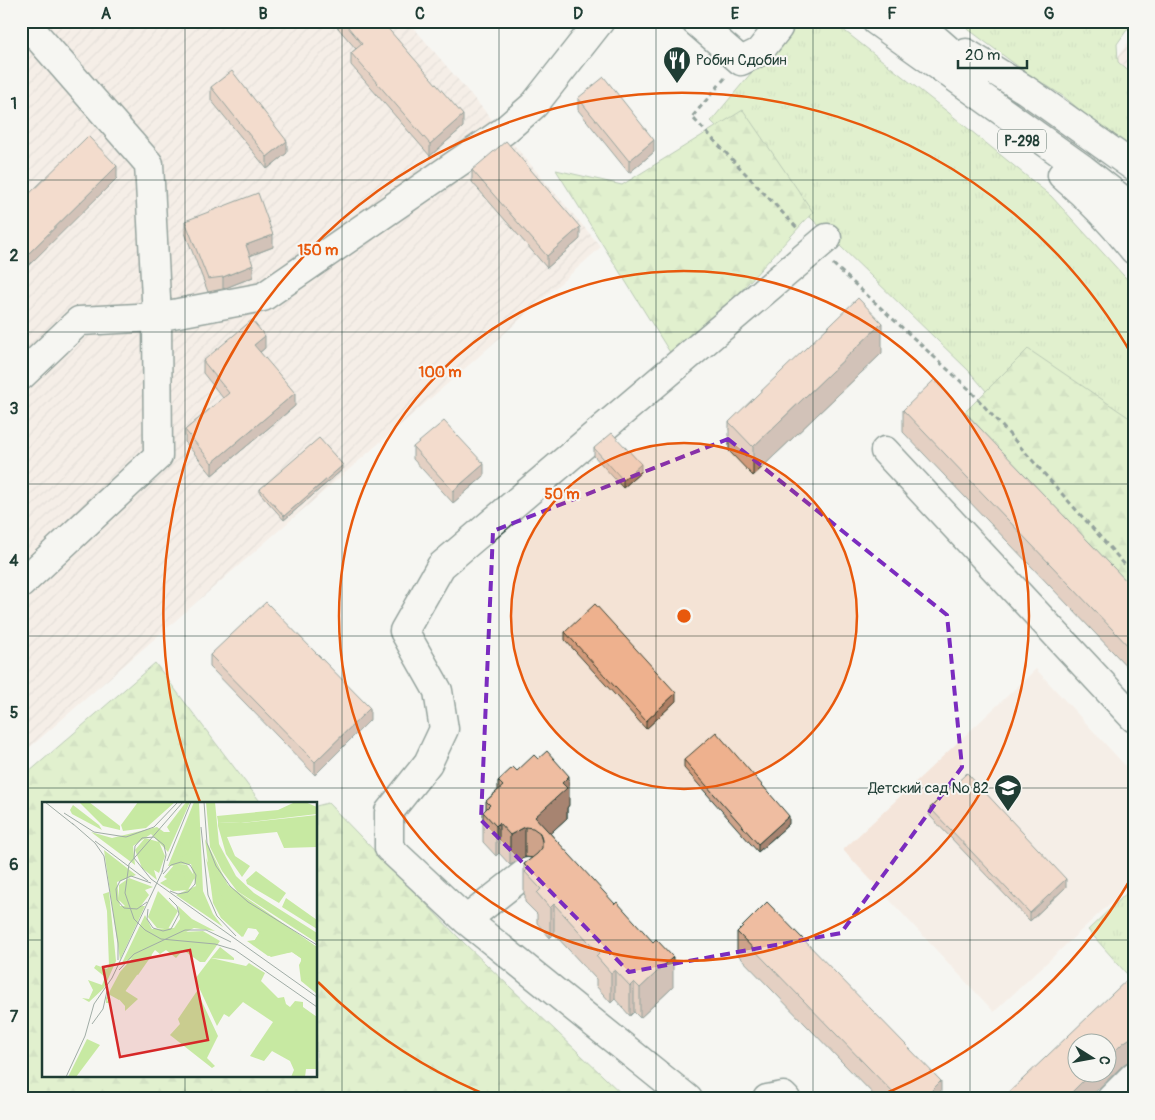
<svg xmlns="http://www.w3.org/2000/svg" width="1155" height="1120" viewBox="0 0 1155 1120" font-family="Pangolin,sans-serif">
  <defs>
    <pattern id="industrial-furrows" width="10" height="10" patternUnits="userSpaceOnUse" patternTransform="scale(1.25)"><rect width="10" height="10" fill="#f4e5da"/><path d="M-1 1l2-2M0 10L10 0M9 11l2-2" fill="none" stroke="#d1c5bc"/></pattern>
    <pattern id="grass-tufts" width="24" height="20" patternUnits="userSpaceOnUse" patternTransform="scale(1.25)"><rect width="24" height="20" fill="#c7e9a2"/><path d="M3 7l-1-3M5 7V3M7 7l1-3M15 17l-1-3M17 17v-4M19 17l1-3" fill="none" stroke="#aac98c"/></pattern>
    <pattern id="forest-firs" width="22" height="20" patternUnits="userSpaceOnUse" patternTransform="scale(1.25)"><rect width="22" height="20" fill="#c7e9a2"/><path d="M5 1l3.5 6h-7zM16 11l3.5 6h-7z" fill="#aac98c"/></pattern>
  </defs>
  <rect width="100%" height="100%" fill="#f6f6f2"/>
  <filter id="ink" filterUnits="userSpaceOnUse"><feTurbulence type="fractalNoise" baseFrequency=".02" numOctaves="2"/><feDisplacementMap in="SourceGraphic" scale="10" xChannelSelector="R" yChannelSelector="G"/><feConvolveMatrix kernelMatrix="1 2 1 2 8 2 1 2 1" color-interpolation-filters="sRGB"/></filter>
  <g filter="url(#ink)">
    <path fill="#f4e5da" d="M 1036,669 L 1134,775 L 1134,881 L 994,1012 L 843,850 Z"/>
    <path fill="url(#industrial-furrows)" d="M 21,21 L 408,21 L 601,247 L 477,358 L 21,755 Z
      M 1134,34 L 1134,79 L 1114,62 Z"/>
    <path fill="url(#grass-tufts)" stroke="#73936b" d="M 789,21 L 832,21 L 949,113 L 1051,196 L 1134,287 L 1134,564 L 969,371 L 711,121 L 792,24 Z
      M 957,21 L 1133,21 L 1117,44 L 1118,62 L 1134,76 L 1134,148 L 1109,134 L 1063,96 L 1027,73 Z
      M 1134,886 L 1134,982 L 1088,930 Z"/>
    <path fill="url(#forest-firs)" stroke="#73936b" d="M 743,110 L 813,212 L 676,362 L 556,170 L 622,185 Z
      M 1028,349 L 1134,421 L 1134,592 L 965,412 Z
      M 155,663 L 262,804 L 44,804 L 44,1076 L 316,1076 L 316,806 L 328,803 L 463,942 L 627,1099 L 21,1099 L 21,779 Z"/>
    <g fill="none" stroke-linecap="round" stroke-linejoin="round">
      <g stroke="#1f3d34" stroke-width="31">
        <path id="minor" d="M 695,21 L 741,61 L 759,52 L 778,28 L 777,21
          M 21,25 L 30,28 L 149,164 L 157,317 L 158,456 L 21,584
          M 21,376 L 79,321 L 157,317 L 263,297 L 504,131 L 534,105 L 600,21
          M 885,451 L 1134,718
          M 466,920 L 527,872
          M 688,1099 L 466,920 L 389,848 L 389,812 L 428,763 L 444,729 L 438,691 L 404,631 L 441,566 L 827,238
          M 767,1099 L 783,1096 L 786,1099
          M 1111,1099 L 1134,1076"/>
      </g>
      <g stroke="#1f3d34" stroke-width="31">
        <path id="highway" d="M 876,21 L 1083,169 L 1134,209
          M 915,21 L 978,76
          M 966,53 L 1026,90 L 1134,167
          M 1062,175 C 1089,198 1112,222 1134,250"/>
      </g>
      <path stroke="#1f3d34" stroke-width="3" stroke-dasharray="5 4" stroke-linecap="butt" d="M 725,78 L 692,117 L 798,229
        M 833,264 L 969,389 L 1134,575"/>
      <use href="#minor" stroke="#f6f6f2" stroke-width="28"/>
      <use href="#highway" stroke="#f6f6f2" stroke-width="28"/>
    </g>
    <path fill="#cea38a" stroke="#1f3d34" d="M 332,21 L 378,21 L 463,127 L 430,156 L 351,65 L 351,53 L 356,49 Z
      M 211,87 L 287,153 L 267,169 L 211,100 Z
      M 578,98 L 654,152 L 629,173 L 578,110 Z
      M 472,170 L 580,239 L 547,268 L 472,182 Z
      M 185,221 L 273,247 L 250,256 L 253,277 L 223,289 L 208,292 L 185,233 Z
      M 265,348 L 260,352 L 295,406 L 212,475 L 185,442 L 185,430 L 223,398 L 203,373 L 203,361 Z
      M 882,353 L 753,476 L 729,451 L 729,422 Z
      M 903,410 L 1134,589 L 1134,674 L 903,432 Z
      M 413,447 L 484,476 L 453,503 L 413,459 Z
      M 594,448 L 641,472 L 623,488 L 594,456 Z
      M 343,469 L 284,520 L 260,493 L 260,489 Z
      M 565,632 L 676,701 L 646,729 L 565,640 Z
      M 210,655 L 370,720 L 315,775 L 210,667 Z
      M 684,760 L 789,824 L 758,852 L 684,768 Z
      M 517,771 L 569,805 L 567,808 L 567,818 L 550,833 L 673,987 L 640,1018 L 634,1012 L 630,1016 L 615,999 L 611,1003 L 596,986 L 596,979 L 554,934 L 550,938 L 537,923 L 537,914 L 525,902 L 525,895 L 524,894 L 524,864 L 533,858 L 525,857 L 510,865 L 499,853 L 496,856 L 483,842 L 483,812 L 486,809 L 486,801 L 498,790 L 498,781 Z
      M 930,808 L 1066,887 L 1030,921 L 930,816 Z
      M 737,932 L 941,1099 L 878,1099 L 737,954 Z"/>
    <path fill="#a78471" stroke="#1f3d34" d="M 463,115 L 463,127 L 430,156 L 430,144 Z
      M 654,140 L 654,152 L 629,173 L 629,161 Z
      M 287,141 L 287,153 L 267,169 L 267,157 Z
      M 117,166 L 117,178 L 21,273 L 21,261 Z
      M 580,227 L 580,239 L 547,268 L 547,256 Z
      M 273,235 L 273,247 L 246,257 L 246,245 Z
      M 253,265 L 253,277 L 223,289 L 223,277 Z
      M 882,323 L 882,353 L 753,476 L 753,447 Z
      M 265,336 L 265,348 L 254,357 L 254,345 Z
      M 295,393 L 295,406 L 212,475 L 212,463 Z
      M 484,464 L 484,476 L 453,503 L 453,491 Z
      M 641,464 L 641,472 L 623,488 L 623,480 Z
      M 343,465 L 343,469 L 284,520 L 284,516 Z
      M 676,693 L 676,701 L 646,729 L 646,721 Z
      M 370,708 L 370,720 L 315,775 L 315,762 Z
      M 569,776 L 569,805 L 567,808 L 567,818 L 542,841 L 535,817 L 562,783 Z
      M 789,816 L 789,824 L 758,852 L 758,844 Z
      M 499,823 L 499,853 L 496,856 L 496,826 Z
      M 525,827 L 525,857 L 510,865 L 510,835 Z
      M 1066,879 L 1066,887 L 1030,921 L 1030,913 Z
      M 554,904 L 554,934 L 550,938 L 550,908 Z
      M 673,957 L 673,987 L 640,1018 L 640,988 Z
      M 615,970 L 615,999 L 611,1003 L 611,973 Z
      M 634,982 L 634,1012 L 630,1016 L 630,986 Z
      M 1134,1035 L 1134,1057 L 1129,1061 L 1123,1065 L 1088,1099 L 1065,1099 L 1092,1072 L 1108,1072 L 1108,1058 L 1123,1043 Z
      M 941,1081 L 941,1099 L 923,1099 Z"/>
    <path fill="#efbda1" stroke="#1f3d34" d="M 343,21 L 378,21 L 382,26 L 384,24 L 463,115 L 430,144 L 351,53 L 362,44 Z
      M 232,71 L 287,141 L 267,157 L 211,87 Z
      M 604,77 L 654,140 L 629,161 L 578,98 Z
      M 88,136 L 117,166 L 21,261 L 21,202 Z
      M 506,141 L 580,227 L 547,256 L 472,170 Z
      M 258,193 L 273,235 L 246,245 L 253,265 L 223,277 L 208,279 L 185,221 Z
      M 858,298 L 882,323 L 753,447 L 729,422 Z
      M 252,320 L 265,336 L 254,345 L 295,393 L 212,463 L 185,430 L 229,393 L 203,361 Z
      M 934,380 L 1134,589 L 1134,652 L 903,410 Z
      M 444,421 L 484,464 L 453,491 L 413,447 Z
      M 612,433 L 641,464 L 623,480 L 594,448 Z
      M 319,438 L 343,465 L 284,516 L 260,489 Z
      M 266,602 L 370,708 L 315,762 L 210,655 Z
      M 595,604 L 676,693 L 646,721 L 565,632 Z
      M 716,732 L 789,816 L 758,844 L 684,760 Z
      M 547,751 L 569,776 L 562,783 L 567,788 L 535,817 L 615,904 L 617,902 L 653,942 L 656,939 L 673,957 L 640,988 L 634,982 L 630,986 L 615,970 L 611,973 L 596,956 L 599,953 L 554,904 L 550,908 L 537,893 L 541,889 L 525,872 L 528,869 L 524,864 L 537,854 L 542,848 L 542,840 L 540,833 L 533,828 L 525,827 L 510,835 L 499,823 L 496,826 L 483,812 L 490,805 L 486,801 L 503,786 L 498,781 L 513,767 L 517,771 L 534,755 L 538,759 Z
      M 967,773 L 1066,879 L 1030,913 L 930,808 Z
      M 767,902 L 941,1081 L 923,1099 L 899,1099 L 737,932 Z
      M 1134,973 L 1134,1035 L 1129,1039 L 1123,1043 L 1108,1058 L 1108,1042 L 1078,1042 L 1078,1072 L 1092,1072 L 1065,1099 L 1002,1099 Z"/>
  </g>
  <path d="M0 0H1155V1120H0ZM 728,439 L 947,615 L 962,767 L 841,933 L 629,972 L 481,820 L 493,531 Z" fill="#f6f6f2" fill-opacity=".55" fill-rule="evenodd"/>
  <path fill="none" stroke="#7b2cbf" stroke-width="4" stroke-dasharray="10 6" stroke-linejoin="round" d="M 728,439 L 947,615 L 962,767 L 841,933 L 629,972 L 481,820 L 493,531 Z"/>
  <path fill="none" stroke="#1f3d34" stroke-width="1" stroke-opacity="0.55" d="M 185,21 L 185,804M 342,21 L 342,1099M 499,21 L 499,1099M 656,21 L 656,1099M 813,21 L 813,1099M 970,21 L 970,1099M 21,180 L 1134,180M 21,332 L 1134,332M 21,484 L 1134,484M 21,636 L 1134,636M 21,788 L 1134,788M 21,940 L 44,940M 316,940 L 1134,940M 185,1076 L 185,1099"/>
  <circle cx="684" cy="616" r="173" fill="#e8590c" fill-opacity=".12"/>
  <g fill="none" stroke="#e8590c" stroke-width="2.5">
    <circle cx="684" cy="616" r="173"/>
    <circle cx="684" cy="616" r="345"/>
    <path d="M1133 875A518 518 0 0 1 874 1098M494 1098A518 518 0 0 1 318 982M200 802A518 518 0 0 1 1133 357"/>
  </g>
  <defs>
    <g id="restaurant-pin" transform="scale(1.4375)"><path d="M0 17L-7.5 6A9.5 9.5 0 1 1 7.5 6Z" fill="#1f3d34" stroke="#f6f6f2"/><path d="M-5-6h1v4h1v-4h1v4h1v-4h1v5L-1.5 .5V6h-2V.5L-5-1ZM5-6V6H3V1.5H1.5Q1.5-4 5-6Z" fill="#fff"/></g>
    <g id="school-pin" transform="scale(1.4375)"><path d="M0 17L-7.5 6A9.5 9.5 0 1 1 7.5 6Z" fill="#1f3d34" stroke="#f6f6f2"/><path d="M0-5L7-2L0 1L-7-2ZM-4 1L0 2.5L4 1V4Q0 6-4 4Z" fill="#fff"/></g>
  </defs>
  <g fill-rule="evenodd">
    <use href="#restaurant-pin" x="677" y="60"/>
    <use href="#school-pin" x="1008" y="788"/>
  </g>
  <g text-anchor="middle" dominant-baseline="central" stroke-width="4" stroke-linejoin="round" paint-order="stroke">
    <rect fill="#f6f6f2" stroke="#60746d" stroke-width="1" x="998" y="129.5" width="48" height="23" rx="4"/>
    <g font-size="14" font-weight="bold" fill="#1f3d34">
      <text x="1022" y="141">Р-298</text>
    </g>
    <g font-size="15" fill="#1f3d34" stroke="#f6f6f2" text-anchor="start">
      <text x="696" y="60">Робин Сдобин</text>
      <text x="989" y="788" text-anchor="end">Детский сад № 82</text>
    </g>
  </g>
  <g transform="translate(42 802)">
    <rect width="275" height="275" fill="#f6f6f2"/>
    <path d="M 144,0 L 148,0 L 126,50 L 109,32 L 91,44 L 93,63 L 49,30 L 70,36 L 115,25 L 122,30 L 128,30 L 125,25 ZM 152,0 L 157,0 L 161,89 L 171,112 L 181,125 L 134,93 L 154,84 L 149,62 L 126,64 ZM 164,0 L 173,0 L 177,42 L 194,74 L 212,91 L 275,131 L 275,141 L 195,89 L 180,69 L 168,45 ZM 275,13 L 275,45 L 242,46 L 235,30 L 185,35 L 193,54 L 208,64 L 200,75 L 184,52 L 176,24 L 176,20 L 200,21 ZM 103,36 L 117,40 L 123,54 L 117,71 L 112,68 L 115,78 L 100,66 L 93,48 ZM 163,37 L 186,83 L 275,145 L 275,192 L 259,179 L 257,163 L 260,157 L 250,150 L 226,154 L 205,139 L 213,138 L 217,131 L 214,127 L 206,125 L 200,135 L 179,116 L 171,101 ZM 62,48 L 94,73 L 75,80 L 78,104 L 103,104 L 78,158 ZM 132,63 L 145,63 L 153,75 L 146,88 L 131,89 L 118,81 L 125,77 L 122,75 ZM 214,69 L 244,91 L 237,101 L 205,82 L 204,78 ZM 87,76 L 111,85 L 103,88 L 107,93 L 98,105 L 84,105 L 77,98 L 77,83 ZM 116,89 L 136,109 L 126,127 L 115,126 L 106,115 ZM 67,90 L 74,159 L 62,186 L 47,200 L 40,196 L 47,197 L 51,188 L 46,178 L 60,183 L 63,175 L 52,166 L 54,163 L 65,167 L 67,164 L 65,109 L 61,92 ZM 244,96 L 275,118 L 275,127 L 240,105 ZM 136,104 L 150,117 L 173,129 L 152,126 L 80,161 L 103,113 L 110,127 L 132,126 L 138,117 ZM 161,129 L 178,139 L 163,160 L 158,160 L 141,148 L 134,156 L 124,148 L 118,152 L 113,148 L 77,198 L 68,193 L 65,198 L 69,201 L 64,201 L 64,196 L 78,170 L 91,155 L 142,130 ZM 178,145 L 192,156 L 192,158 L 169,156 ZM 45,237 L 58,243 L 34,275 L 26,275 Z" fill="#c7e9a2"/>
    <path d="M 37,0 L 47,0 L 78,24 L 78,28 L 61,24 ZM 96,0 L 133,0 L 104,26 L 81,29 L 79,23 ZM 263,0 L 275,5 L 275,12 L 199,21 L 176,20 L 175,14 L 236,8 L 251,1 ZM 31,3 L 57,23 L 60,28 L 30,12 L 28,8 ZM 142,36 L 146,36 L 150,49 L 139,55 L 135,49 ZM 164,56 L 186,109 L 182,111 L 188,123 L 173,104 ZM 141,66 L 144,82 L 137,89 L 127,76 L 130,71 ZM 200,118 L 213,119 L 219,122 L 214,127 L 206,126 L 201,135 L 193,126 L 194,120 ZM 219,129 L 221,138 L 218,142 L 248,137 L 263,146 L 270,159 L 275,154 L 275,186 L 271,183 L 270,176 L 260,177 L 259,156 L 250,150 L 229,155 L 210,142 ZM 107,152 L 110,153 L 96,173 L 90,169 L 94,159 ZM 169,156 L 204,164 L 207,161 L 223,171 L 219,179 L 236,196 L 242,195 L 244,202 L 248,205 L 253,199 L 261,200 L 261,205 L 275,215 L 275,267 L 264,267 L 263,275 L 249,275 L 252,268 L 248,259 L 230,249 L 222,259 L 208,254 L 231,220 L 201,200 L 187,215 L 182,212 L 175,224 L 153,177 ZM 82,188 L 96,197 L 83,209 L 83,204 L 75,195 ZM 155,189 L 176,234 L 165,256 L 173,264 L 170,266 L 128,233 L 138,222 L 136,217 Z" fill="#c7e9a2"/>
    <path fill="none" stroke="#a0aca6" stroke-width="1" d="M 3,0 L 32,23M 141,0 L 87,62 L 83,91 L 92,117 L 103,128 L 119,137 L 173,142 L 193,148 L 275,205M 162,0 L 165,41 L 174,64 L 188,84 L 206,100 L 275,143M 22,11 L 52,30 L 84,35 L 112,25 L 136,0M 30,21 L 53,41 L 62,54 L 76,141 L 76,158M 159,25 L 166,93 L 175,114 L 194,134M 53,39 L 106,79M 125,59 L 149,0M 120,70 L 124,53 L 122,43 L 112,35 L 100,36 L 93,44 L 92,56 L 109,77 L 275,195M 121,72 L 129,63 L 139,60 L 148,63 L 154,73 L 153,82 L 146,90 L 136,92 L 128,89M 105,100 L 95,107 L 82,106 L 75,98 L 74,87 L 78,79 L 89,74 L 109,81M 106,107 L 105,117 L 111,126 L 121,129 L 129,127 L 137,112 L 135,104 L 127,96M 77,168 L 92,152 L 143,128 L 164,128 L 189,140M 50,222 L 61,207 L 65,189M 24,275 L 43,234 L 52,202 L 70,176 L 121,68"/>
    <path fill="#d62828" fill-opacity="0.15" stroke="#d62828" stroke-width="2.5" d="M 148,148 L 166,238 L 78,255 L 61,165 Z"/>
    <rect width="275" height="275" fill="none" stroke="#1f3d34" stroke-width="2.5"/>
  </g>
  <circle cx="684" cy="616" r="8" fill="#e8590c" stroke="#f6f6f2" stroke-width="2.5"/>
  <g font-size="15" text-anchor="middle" font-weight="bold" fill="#e8590c" stroke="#f6f6f2" stroke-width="4" stroke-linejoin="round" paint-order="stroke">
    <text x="318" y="255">150 m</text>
    <text x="440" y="377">100 m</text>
    <text x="562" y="499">50 m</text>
  </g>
  <rect width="1155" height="1120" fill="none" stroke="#f6f6f2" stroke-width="55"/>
  <g transform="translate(1092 1058) rotate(101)"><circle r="24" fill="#f6f6f2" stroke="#a0aca6"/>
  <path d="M0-4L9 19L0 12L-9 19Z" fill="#1f3d34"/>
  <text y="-8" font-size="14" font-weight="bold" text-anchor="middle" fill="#1f3d34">С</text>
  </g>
  <path d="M958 60v8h69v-8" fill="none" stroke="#1f3d34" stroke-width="2.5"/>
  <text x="965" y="60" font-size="15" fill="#1f3d34" stroke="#f6f6f2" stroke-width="4" paint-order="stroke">20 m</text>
  <rect x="28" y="28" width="1100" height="1064" fill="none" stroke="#1f3d34" stroke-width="2"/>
  <g font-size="16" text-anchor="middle" font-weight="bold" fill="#1f3d34">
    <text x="106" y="19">A</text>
    <text x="263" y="19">B</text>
    <text x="420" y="19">C</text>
    <text x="578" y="19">D</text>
    <text x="735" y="19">E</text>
    <text x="892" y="19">F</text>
    <text x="1049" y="19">G</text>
    <text x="14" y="109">1</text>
    <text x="14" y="261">2</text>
    <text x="14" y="414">3</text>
    <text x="14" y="566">4</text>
    <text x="14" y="718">5</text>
    <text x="14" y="870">6</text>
    <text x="14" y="1022">7</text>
  </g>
</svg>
